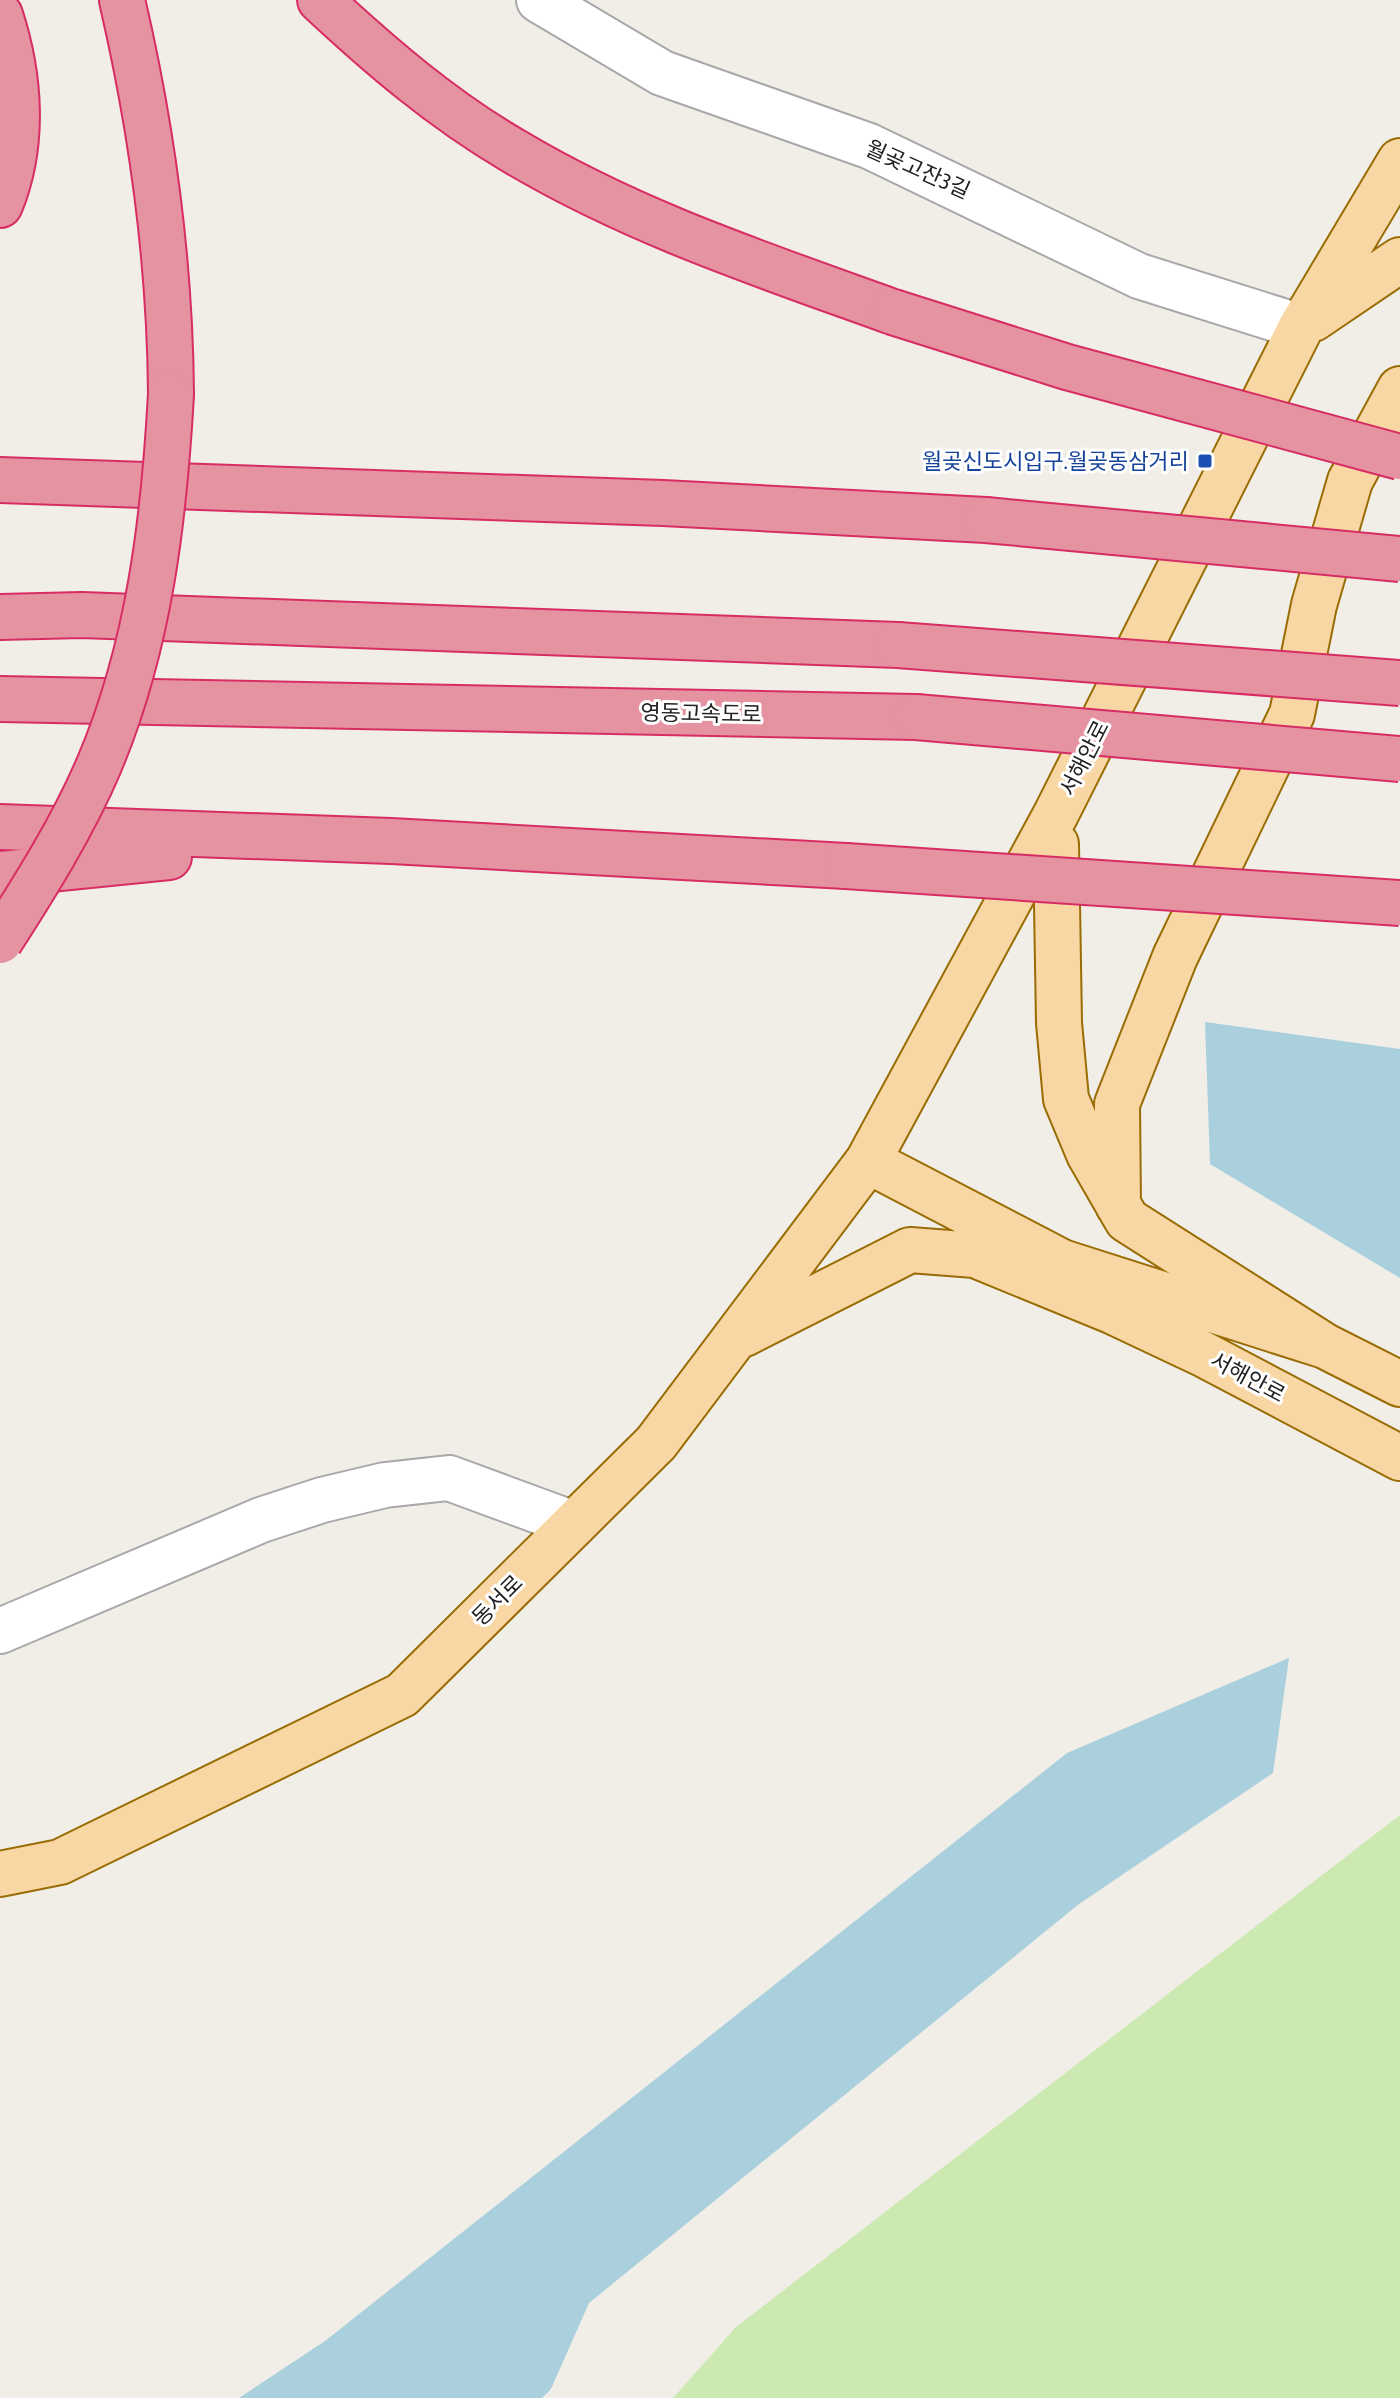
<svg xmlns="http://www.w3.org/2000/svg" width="1400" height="2398" viewBox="0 0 1400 2398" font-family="'Asap Condensed','Noto Sans KR',sans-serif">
  <rect width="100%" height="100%" fill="#f1eee8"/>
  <path fill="#cbe9b0" d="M 1400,1815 L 1400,2398 L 673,2398 L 736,2327 Z"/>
  <path fill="#aad0dd" d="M 1205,1022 L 1400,1049 L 1400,1278 L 1210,1164 Z
    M 1289,1658 L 1273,1773 L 1079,1904 L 589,2303 L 551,2389 L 542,2398 L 239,2398 L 325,2341 L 1067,1753 Z"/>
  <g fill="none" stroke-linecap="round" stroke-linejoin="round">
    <g stroke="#a8a8a8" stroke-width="48">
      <path id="minor" d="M 539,0 L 662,73 L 869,146 L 1139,276 L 1301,327
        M 0,1631 L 261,1520 L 322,1500 L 385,1485 L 449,1478 L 574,1524"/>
    </g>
    <g stroke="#9a6c04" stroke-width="48">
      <path id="major" d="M 1313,319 L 1400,260
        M 1056,844 L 1059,1023 L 1066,1099 L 1089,1154 L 1127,1220 L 1325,1346
        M 868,1161 L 1062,1262 L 1325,1346 L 1400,1384
        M 1118,1205 L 1117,1104 L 1175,957 L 1292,714 L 1314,605 L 1350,481 L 1400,389
        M 1093,1292 L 1114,1312 L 1203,1354 L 1400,1458
        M 744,1334 L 910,1250 L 975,1255 L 1114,1312
        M 0,1874 L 60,1862 L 402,1695 L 656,1443 L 868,1161 L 1056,814 L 1301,327 L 1400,161"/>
    </g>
    <g stroke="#d72d64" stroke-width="48">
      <path id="highway" d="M 122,0 C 152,129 170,262 171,394
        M 320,0 C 380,56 442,109 512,150 C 632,222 763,265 893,312
        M 0,15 C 20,76 25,144 0,205
        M 0,480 L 663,503 L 986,520
        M 0,617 L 82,615 L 898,645
        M 0,699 L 916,717
        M 0,827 L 391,841 L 846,866
        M 0,874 L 169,857"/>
    </g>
    <use href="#minor" stroke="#fff" stroke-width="44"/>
    <use href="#major" stroke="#f9d7a5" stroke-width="44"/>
    <use href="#highway" stroke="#e593a0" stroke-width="44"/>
    <g stroke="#d72d64" stroke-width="48" stroke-linecap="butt">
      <path id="highway-bridge" d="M 893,312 L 1067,367 L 1400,457
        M 986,520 L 1400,559
        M 898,645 L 1400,683
        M 916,717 L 1400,759
        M 846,866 L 1400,903
        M 0,941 C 36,885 73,826 99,765 C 149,647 164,521 171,394"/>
    </g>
    <use href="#highway-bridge" stroke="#e593a0" stroke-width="44"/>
  </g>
  <rect fill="#1a4fb4" stroke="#fff" stroke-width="3" x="1197" y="453" width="16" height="16" rx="4"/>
  <g text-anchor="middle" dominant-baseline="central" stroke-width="6" stroke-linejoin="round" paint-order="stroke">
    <g font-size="22" fill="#212121" stroke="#fff">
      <text transform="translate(918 169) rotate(24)">월곶고잔3길</text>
      <text transform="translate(701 713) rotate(1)">영동고속도로</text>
      <text transform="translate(1084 758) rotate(-63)">서해안로</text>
      <text transform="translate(1248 1377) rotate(28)">서해안로</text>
      <text transform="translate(497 1600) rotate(-45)">동서로</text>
    </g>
    <g font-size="22" fill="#164399" stroke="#fff" text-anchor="end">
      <text x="1189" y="461">월곶신도시입구.월곶동삼거리</text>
    </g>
  </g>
</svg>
